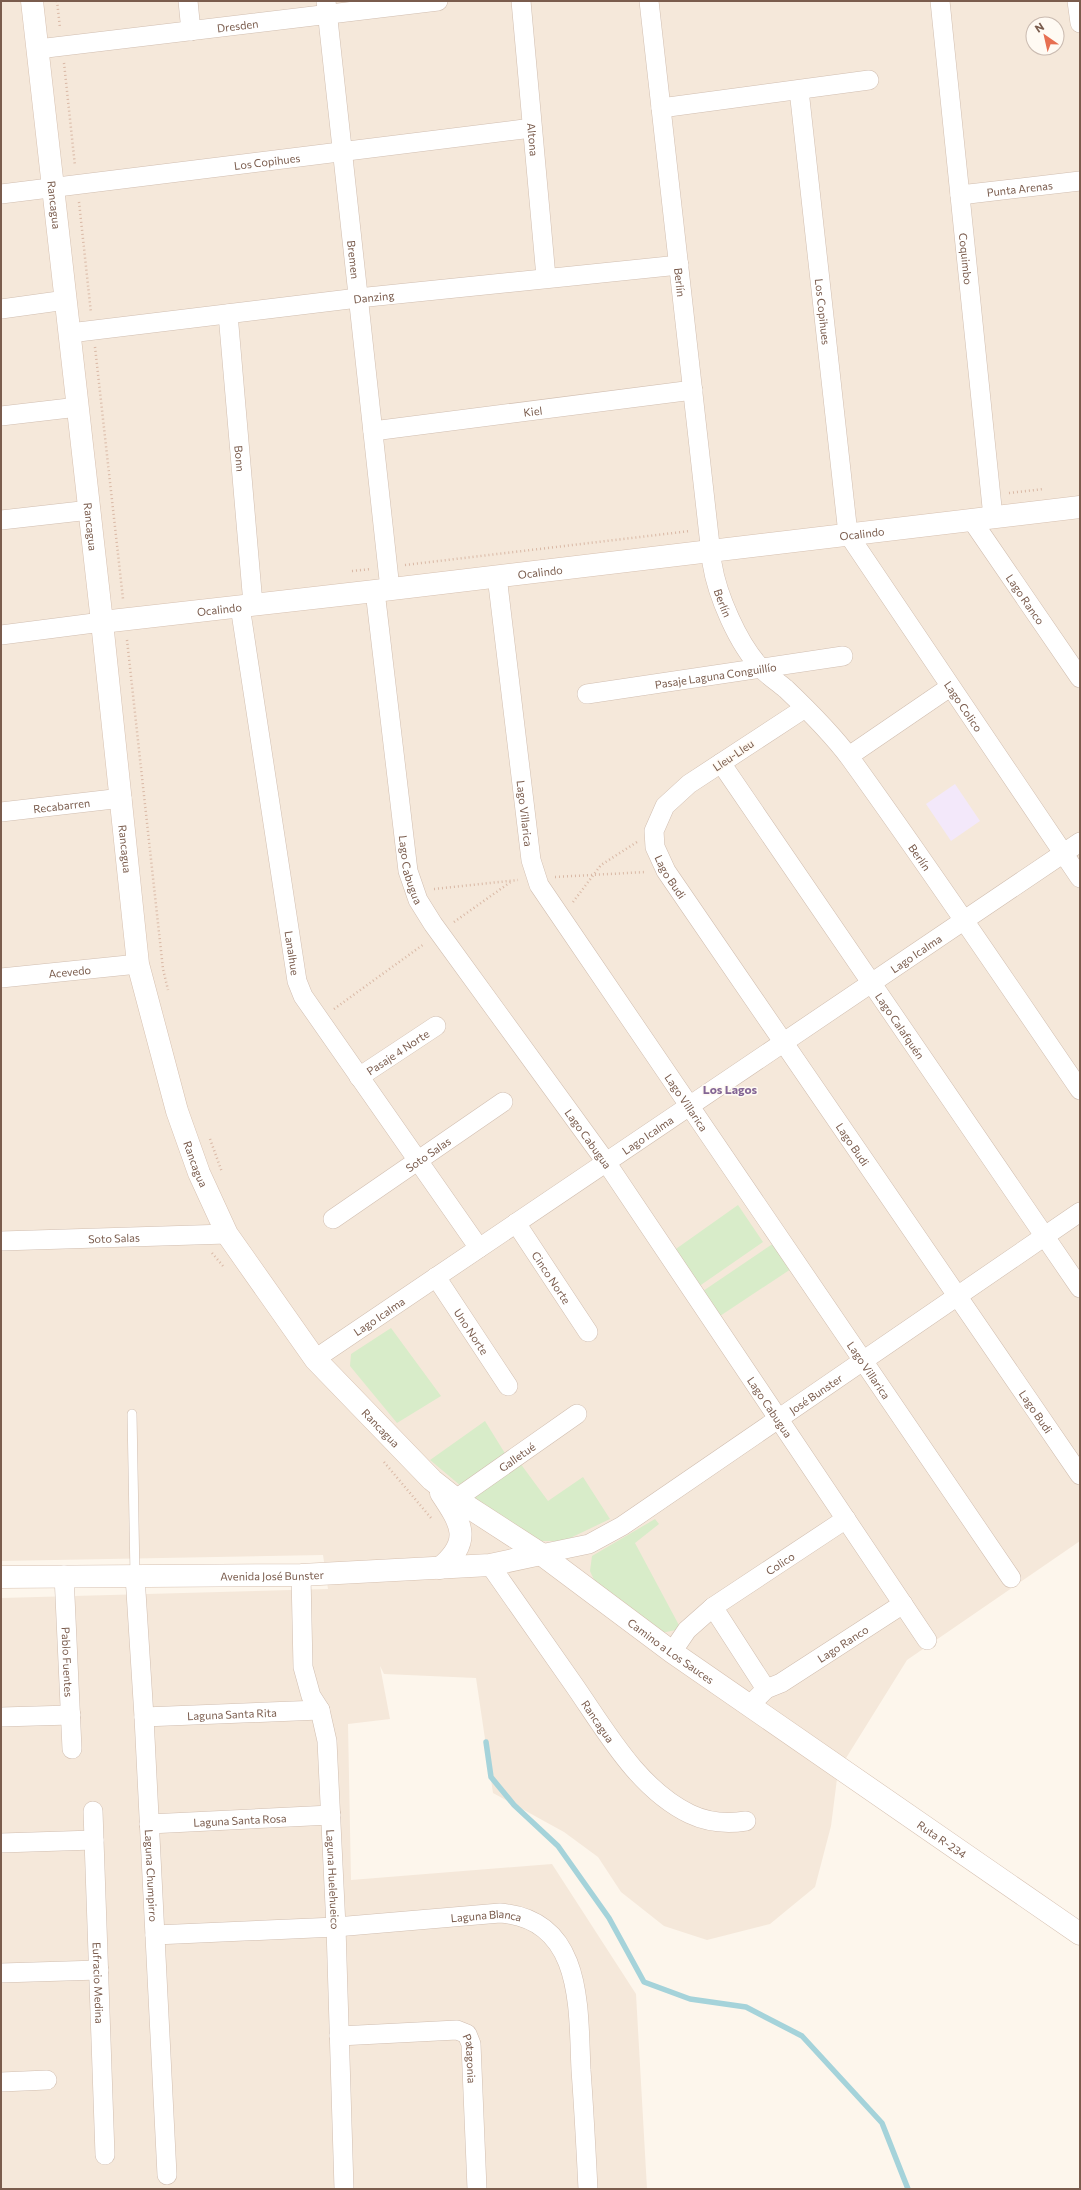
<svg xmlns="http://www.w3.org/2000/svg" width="1081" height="2190" viewBox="0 0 1081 2190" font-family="Commissioner,sans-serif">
  <rect width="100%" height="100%" fill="#fdf6ec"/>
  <path fill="#f5e8da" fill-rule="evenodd" d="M 1,1 L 1080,1 L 1080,1541 L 907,1660 L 838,1771 L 831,1826 L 815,1887 L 770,1924 L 707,1940 L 664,1926 L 621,1892 L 598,1857 L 564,1832 L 493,1793 L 476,1678 L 384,1674 L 380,1666 L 390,1719 L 348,1724 L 351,1880 L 552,1864 L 636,1994 L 647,2189 L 1,2189 L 1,1598 L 328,1589 L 323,1555 L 1,1561 ZM 1033,24 L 1057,24 L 1057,48 L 1033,48 Z"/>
  <path fill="#f3e8fa" d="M 955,784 L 980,821 L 951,841 L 926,804 Z"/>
  <path fill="#d8ecc9" d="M 738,1205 L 763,1242 L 698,1287 L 673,1251 Z
    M 774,1243 L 791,1269 L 720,1316 L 703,1291 Z
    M 391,1328 L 441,1396 L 397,1423 L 350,1366 L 351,1354 Z
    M 485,1421 L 506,1455 L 461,1486 L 430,1460 Z
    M 520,1463 L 548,1501 L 583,1477 L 610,1519 L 564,1541 L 533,1541 L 468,1497 Z
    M 655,1519 L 659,1524 L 635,1543 L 681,1629 L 661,1633 L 598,1589 L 590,1571 L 592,1556 Z"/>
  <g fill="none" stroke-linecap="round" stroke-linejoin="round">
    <path stroke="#a5d3da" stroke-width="5.5" d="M 486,1742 L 491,1777 L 514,1805 L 558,1846 L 609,1918 L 644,1982 L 690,1999 L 746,2007 L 802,2036 L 882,2123 L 908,2189"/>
    <g stroke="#d1beb0" stroke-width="10">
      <path id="lane" d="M 132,1414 L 135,1576"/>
    </g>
    <g stroke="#d1beb0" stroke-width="20">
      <g id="street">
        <path d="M 188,1 L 191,31"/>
        <path id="s1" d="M 326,1 L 390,589"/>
        <path id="s2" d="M 521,1 L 546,277"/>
        <path id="s3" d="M 649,1 L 712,563 C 717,595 738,644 761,668 C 768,676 778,682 786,689 C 808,710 832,734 850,758 C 929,867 1004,979 1080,1090"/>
        <path id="s4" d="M 940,1 L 993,517"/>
        <path d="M 1077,1 L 1080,23"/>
        <path id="s5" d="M 38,49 L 438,1"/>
        <path id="s6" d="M 799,90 L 848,534 L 1080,878"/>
        <path d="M 661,108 L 869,80"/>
        <path id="s7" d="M 1,194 L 532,128"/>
        <path id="s8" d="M 960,195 L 1080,181"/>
        <path d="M 1,309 L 66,300"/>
        <path id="s9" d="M 228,314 L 253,604"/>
        <path id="s10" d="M 70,333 L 358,298 L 679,265"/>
        <path d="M 1,416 L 78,407"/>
        <path id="s11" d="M 373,431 L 693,390"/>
        <path id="s12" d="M 971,519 L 1080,678"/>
        <path d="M 1,520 L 90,510"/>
        <path id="s13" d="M 497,576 L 531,860 L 539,885 L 1011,1578"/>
        <path id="s14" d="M 375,591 L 408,871 L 418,900 L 433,924 L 606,1162 L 927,1640"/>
        <path id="s15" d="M 240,606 L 297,981 L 303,996 L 479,1248"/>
        <path d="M 1,635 L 102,622"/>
        <path id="s16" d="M 587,694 L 843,656"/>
        <path id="s17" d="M 805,708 L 689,784 L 665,806 L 654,831 L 655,847 L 666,871 L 1080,1475"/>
        <path d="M 849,756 L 950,687"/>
        <path id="s18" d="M 721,763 L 1080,1288"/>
        <path id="s19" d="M 1,812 L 122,798"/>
        <path id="s20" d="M 1,978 L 138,964"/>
        <path id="s21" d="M 359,1077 L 436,1026"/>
        <path id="s22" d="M 333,1219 L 503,1102"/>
        <path id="s23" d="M 516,1223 L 588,1332"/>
        <path id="s24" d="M 1,1241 L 227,1234"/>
        <path id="s25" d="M 436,1277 L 508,1386"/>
        <path id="s26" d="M 315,1359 L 1080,842"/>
        <path id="s27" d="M 456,1499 L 577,1414"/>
        <path id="s28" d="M 541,1554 L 589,1544 L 622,1526 L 1080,1212"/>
        <path id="s29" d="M 490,1565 C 518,1605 546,1645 574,1685 C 606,1731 638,1789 690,1814 C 709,1823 727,1824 746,1821"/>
        <path id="s30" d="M 64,1575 L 72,1749"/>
        <path id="s31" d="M 301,1575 L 303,1667 L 311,1696 L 320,1710 L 327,1741 L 336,1927 L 344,2189"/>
        <path id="s32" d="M 135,1576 L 144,1717 L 167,2175"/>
        <path id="s33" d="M 713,1607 L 846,1519"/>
        <path d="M 672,1652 L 687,1630 L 713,1607 L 766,1689"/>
        <path id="s34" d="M 750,1705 L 766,1689 L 781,1683 L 903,1604"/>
        <path d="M 1,1717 L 71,1715"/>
        <path id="s35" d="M 144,1717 L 320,1710"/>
        <path id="s36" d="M 93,1811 L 105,2155"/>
        <path id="s37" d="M 149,1824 L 331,1815"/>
        <path d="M 1,1843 L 94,1840"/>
        <path id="s38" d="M 155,1935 L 336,1927 L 500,1913 C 584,1920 578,2008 581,2070 C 584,2110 586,2149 588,2189"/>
        <path d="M 1,1973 L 99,1970"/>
        <path id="s39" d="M 339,2036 L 457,2030 L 467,2034 L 471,2044 L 477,2189"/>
        <path d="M 1,2082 L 47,2080"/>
      </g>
    </g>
    <g stroke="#d6c0b0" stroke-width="23">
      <g id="secondary">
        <path id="s40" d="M 32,1 L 102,622 L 138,964 L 177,1111 L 199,1173 L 227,1234 L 315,1359 L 432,1480 L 456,1499 L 541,1554 L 672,1652 L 1080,1934"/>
        <path id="s41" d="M 102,622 L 375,591 L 1080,507"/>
        <path d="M 440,1568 C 473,1541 461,1523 441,1493"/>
        <path id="s42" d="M 1,1577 L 301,1575 L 490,1565 L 541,1554"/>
      </g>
    </g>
    <path stroke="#d9b8a5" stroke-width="2.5" stroke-dasharray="1 3" stroke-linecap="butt" d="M 57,1 L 60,28
      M 64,63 L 75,166
      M 79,202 L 91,313
      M 95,347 L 123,599
      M 1009,493 L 1044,489
      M 405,565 L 690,531
      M 352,571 L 371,569
      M 127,640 L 163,969 L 168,990
      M 555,877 L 646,872
      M 434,889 L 518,880
      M 573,902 L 601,865 L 637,842
      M 454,922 L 512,881
      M 334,1009 L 424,944
      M 210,1139 L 222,1172
      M 212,1253 L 223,1266
      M 384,1462 L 431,1518"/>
    <use href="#lane" stroke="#fff" stroke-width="9"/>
    <use href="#street" stroke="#fff" stroke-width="19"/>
    <use href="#secondary" stroke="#fff" stroke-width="22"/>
  </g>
  <g text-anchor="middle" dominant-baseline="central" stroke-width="3" stroke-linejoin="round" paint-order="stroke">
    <g font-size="11" fill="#7a5c4d" stroke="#fffaf3">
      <text stroke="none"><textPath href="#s5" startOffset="201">Dresden</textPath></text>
      <text stroke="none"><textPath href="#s2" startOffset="139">Altona</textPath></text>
      <text stroke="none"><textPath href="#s7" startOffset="268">Los Copihues</textPath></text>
      <text stroke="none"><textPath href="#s8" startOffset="60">Punta Arenas</textPath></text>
      <text stroke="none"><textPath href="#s40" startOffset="205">Rancagua</textPath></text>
      <text stroke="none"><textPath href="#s1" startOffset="260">Bremen</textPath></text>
      <text stroke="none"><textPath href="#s4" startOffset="259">Coquimbo</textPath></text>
      <text stroke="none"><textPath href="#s3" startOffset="283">Berlín</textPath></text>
      <text stroke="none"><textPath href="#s10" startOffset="306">Danzing</textPath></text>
      <text stroke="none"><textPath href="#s6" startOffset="223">Los Copihues</textPath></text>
      <text stroke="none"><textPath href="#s11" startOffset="161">Kiel</textPath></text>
      <text stroke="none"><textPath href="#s9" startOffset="145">Bonn</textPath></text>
      <text stroke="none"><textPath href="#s40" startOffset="529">Rancagua</textPath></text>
      <text stroke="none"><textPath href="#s41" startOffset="765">Ocalindo</textPath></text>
      <text stroke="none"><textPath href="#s41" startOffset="441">Ocalindo</textPath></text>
      <text stroke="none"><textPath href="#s12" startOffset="97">Lago Ranco</textPath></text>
      <text stroke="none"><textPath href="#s3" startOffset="607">Berlín</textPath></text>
      <text stroke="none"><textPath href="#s41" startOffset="118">Ocalindo</textPath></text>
      <text stroke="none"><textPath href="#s16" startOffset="130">Pasaje Laguna Conguillío</textPath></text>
      <text stroke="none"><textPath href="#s6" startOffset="654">Lago Colico</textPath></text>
      <text transform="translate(733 755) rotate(-34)">Lleu-Lleu</text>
      <text stroke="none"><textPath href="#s19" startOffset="61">Recabarren</textPath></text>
      <text stroke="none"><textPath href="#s13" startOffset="239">Lago Villarica</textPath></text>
      <text stroke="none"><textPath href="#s40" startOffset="853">Rancagua</textPath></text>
      <text stroke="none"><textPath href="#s3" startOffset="931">Berlín</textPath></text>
      <text stroke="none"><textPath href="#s14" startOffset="281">Lago Cabugua</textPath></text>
      <text stroke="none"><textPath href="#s17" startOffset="248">Lago Budi</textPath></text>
      <text stroke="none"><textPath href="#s15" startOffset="351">Lanalhue</textPath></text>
      <text stroke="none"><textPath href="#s26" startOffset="725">Lago Icalma</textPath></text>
      <text stroke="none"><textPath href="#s20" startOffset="69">Acevedo</textPath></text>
      <text stroke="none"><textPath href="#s18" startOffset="318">Lago Calafquén</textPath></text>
      <text stroke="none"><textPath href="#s21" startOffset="46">Pasaje 4 Norte</textPath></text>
      <text stroke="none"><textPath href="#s13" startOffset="575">Lago Villarica</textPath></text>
      <text stroke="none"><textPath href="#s26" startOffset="401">Lago Icalma</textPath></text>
      <text stroke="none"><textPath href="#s14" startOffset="606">Lago Cabugua</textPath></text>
      <text stroke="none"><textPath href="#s17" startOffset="572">Lago Budi</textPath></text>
      <text stroke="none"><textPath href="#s22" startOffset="115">Soto Salas</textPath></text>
      <text stroke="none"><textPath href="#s40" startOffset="1177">Rancagua</textPath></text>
      <text stroke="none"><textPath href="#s24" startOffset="113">Soto Salas</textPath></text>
      <text stroke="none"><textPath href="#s23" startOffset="65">Cinco Norte</textPath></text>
      <text stroke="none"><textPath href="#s26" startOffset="77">Lago Icalma</textPath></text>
      <text stroke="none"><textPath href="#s25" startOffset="65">Uno Norte</textPath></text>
      <text stroke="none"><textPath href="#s13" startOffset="899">Lago Villarica</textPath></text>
      <text stroke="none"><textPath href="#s28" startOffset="321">José Bunster</textPath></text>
      <text stroke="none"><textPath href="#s14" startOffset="930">Lago Cabugua</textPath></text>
      <text stroke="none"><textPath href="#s17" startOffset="896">Lago Budi</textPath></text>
      <text stroke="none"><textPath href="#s40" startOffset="1502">Rancagua</textPath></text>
      <text stroke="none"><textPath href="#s27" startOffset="74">Galletué</textPath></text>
      <text stroke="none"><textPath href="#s33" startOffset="80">Colico</textPath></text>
      <text stroke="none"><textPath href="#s42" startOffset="271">Avenida José Bunster</textPath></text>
      <text stroke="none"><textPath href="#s34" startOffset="112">Lago Ranco</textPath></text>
      <text stroke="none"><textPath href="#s40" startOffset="1869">Camino a Los Sauces</textPath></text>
      <text stroke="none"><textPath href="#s30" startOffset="87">Pablo Fuentes</textPath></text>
      <text stroke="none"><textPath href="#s35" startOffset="88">Laguna Santa Rita</textPath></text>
      <text stroke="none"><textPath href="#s29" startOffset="190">Rancagua</textPath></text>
      <text stroke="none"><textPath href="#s37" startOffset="91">Laguna Santa Rosa</textPath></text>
      <text stroke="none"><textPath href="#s40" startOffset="2199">Ruta R-234</textPath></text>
      <text stroke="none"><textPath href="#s32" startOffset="300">Laguna Chumpirro</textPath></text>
      <text stroke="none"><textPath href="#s31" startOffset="309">Laguna Huelehueico</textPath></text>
      <text stroke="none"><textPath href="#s38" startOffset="332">Laguna Blanca</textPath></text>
      <text stroke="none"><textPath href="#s36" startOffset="172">Eufracio Medina</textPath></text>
      <text stroke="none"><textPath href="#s39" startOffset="154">Patagonia</textPath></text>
    </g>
    <g font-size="12" font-weight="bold" fill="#846695" stroke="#fffaf3">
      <text x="730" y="1089">Los Lagos</text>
    </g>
  </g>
  <rect width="1081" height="2190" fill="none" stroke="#7a5c4d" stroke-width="4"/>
  <g transform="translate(1045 36) rotate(326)"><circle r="19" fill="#fffaf3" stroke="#cabbb1"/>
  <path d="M0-3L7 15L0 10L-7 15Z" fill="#e76f51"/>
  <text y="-6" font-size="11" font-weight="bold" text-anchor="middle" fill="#7a5c4d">N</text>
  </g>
</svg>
